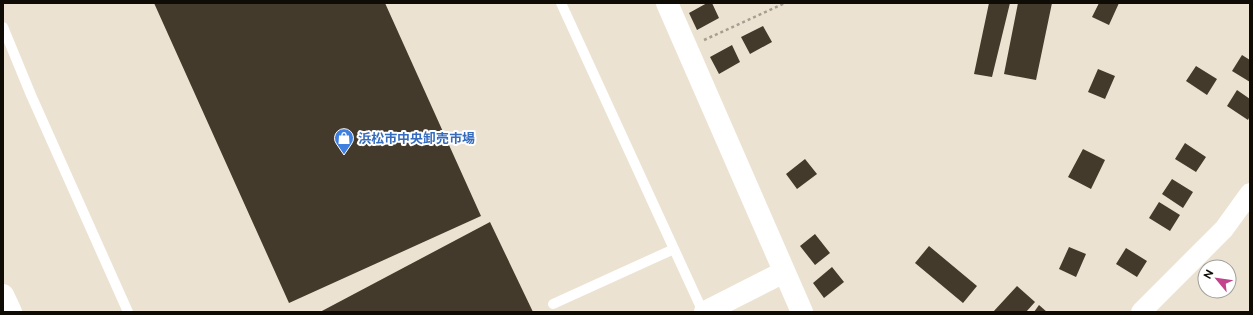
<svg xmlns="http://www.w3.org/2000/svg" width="1253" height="315" viewBox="0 0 1253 315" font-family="Raleway,'Noto Sans JP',sans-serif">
  <rect width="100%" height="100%" fill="#ece2d1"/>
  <path fill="#433a2c" d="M 154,3 L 385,3 L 481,216 L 289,303 Z
    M 707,3 L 712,3 L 719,18 L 697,30 L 689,13 Z
    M 989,3 L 1010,3 L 992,77 L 974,74 Z
    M 1018,3 L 1052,3 L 1036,80 L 1004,74 Z
    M 1099,3 L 1119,3 L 1109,25 L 1092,17 Z
    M 763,26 L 772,42 L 750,54 L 741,37 Z
    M 732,45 L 740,62 L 719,74 L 710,57 Z
    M 1242,55 L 1250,60 L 1250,82 L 1232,71 Z
    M 1196,66 L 1217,79 L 1207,95 L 1186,81 Z
    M 1098,69 L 1115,76 L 1105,99 L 1088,92 Z
    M 1237,90 L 1250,99 L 1250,116 L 1248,120 L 1227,106 Z
    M 1185,143 L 1206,157 L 1196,172 L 1175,159 Z
    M 1083,149 L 1105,160 L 1091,189 L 1068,177 Z
    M 805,159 L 817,174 L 797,189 L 786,174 Z
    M 1172,179 L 1193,192 L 1183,208 L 1162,194 Z
    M 1159,202 L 1180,215 L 1170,231 L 1149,218 Z
    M 490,222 L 533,312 L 320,312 Z
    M 815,234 L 830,253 L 815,265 L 800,246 Z
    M 929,246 L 977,286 L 963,303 L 915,263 Z
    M 1069,247 L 1086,254 L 1076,277 L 1059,269 Z
    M 1126,248 L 1147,261 L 1137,277 L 1116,264 Z
    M 832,267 L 844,282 L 824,298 L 813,283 Z
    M 1017,286 L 1035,302 L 1026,312 L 993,312 Z
    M 1039,305 L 1047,312 L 1034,312 Z"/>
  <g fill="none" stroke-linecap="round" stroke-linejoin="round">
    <path stroke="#a69f91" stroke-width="2.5" stroke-dasharray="3 3" stroke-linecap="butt" d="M 704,40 L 785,3"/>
    <path stroke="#fff" stroke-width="10" d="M 561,3 L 703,312
      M 3,27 L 31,95 L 128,312
      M 553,304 L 674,249"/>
    <path stroke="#fff" stroke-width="20" d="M 1141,312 L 1224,229 L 1250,193"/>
    <path stroke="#fff" stroke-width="22" d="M 667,3 L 802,312
      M 3,295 L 11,312
      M 705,312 L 784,272"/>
  </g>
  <defs>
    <g id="shop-pin" transform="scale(1)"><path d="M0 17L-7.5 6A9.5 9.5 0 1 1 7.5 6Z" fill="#3f7fe0" stroke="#fff"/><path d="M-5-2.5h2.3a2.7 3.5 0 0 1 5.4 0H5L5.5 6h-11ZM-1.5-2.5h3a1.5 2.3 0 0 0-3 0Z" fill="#fff"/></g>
  </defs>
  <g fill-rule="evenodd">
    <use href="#shop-pin" x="344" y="138"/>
  </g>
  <g text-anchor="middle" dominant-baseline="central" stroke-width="4" stroke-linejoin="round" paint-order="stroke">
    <g font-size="13" font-weight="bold" fill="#366cbe" stroke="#fff" text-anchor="start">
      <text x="358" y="138">浜松市中央卸売市場</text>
    </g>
  </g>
  <rect width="1253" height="315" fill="none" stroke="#0f0c06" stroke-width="8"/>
  <g transform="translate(1217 279) rotate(299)"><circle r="19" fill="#ffffff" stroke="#9f9e9b"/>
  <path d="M0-3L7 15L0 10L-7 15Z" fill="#c2428c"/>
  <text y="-6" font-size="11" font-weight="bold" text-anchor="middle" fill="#0f0c06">N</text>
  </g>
</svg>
